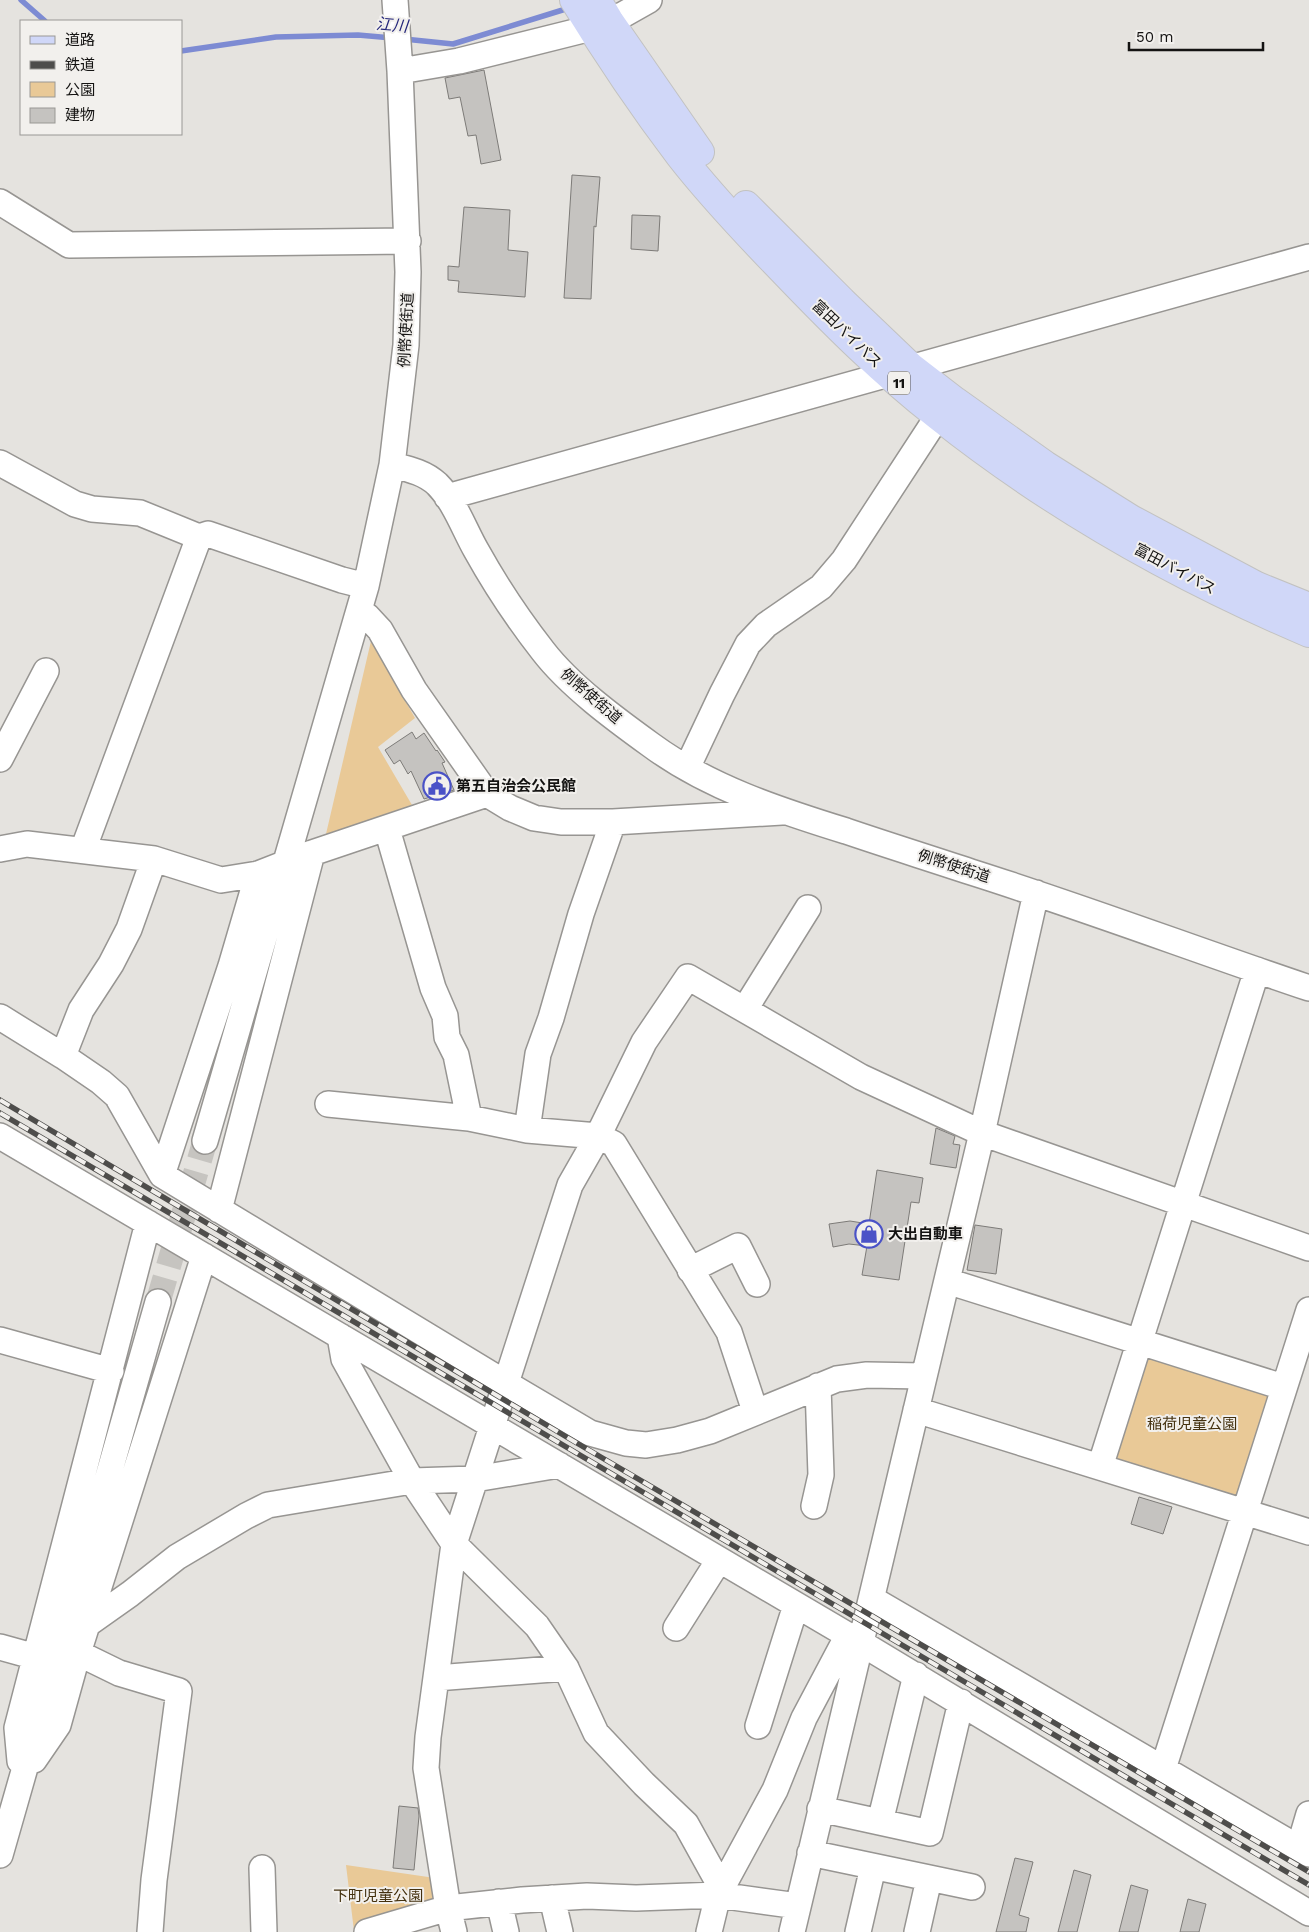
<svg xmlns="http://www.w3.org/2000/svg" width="1309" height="1932" viewBox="0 0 1309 1932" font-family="'Work Sans','Noto Sans JP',sans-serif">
  <rect width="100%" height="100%" fill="#e5e3df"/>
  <path fill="#e9c997" d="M 371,641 L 415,718 L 378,747 L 412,805 L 384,816 L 326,834 Z
    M 1146,1349 L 1273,1389 L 1238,1500 L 1111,1460 Z
    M 346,1865 L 435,1878 L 434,1908 L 354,1931 Z"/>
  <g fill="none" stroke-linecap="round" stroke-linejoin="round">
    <path stroke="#7d8bd3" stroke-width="5.5" d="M 21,0 L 45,21
      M 404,39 L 453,44 L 569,8
      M 181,51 L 276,37 L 358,35 L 392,38"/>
  </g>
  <path fill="#c5c3c0" stroke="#7d7b78" d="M 484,70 L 501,160 L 481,164 L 476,135 L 468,136 L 460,97 L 449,99 L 445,78 Z
    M 572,175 L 600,177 L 596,227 L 594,226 L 591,299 L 564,298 Z
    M 464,207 L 510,210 L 508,250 L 528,252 L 525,297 L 458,292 L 459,281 L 448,280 L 448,266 L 459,267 Z
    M 632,215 L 660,216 L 658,251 L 631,249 Z
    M 412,732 L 416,739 L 424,733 L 436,751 L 437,750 L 445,762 L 442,763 L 454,790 L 424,799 L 411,771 L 408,774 L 400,760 L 394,764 L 385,750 Z
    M 936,1128 L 955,1136 L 953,1144 L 960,1145 L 956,1168 L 930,1164 Z
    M 877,1170 L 923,1178 L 919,1203 L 911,1202 L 899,1280 L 862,1275 L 867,1246 L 849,1244 L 833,1247 L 829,1224 L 850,1221 L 869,1224 Z
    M 975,1225 L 1002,1229 L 996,1274 L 967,1270 Z
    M 1139,1497 L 1172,1507 L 1163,1534 L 1131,1524 Z
    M 399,1806 L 418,1808 L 419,1816 L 414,1870 L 393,1868 Z
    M 1015,1858 L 1033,1862 L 1019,1915 L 1029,1918 L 1026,1932 L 996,1932 Z
    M 1074,1870 L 1091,1875 L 1077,1932 L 1058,1932 Z
    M 1131,1885 L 1148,1890 L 1138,1932 L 1119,1932 Z
    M 1188,1899 L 1206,1904 L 1199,1932 L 1180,1932 Z"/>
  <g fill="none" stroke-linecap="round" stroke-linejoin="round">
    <path stroke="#c6c4c0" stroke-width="25" stroke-dasharray="25 12" stroke-linecap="butt" d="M 158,1302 L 205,1141"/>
    <g stroke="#979592" stroke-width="28">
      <path id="minor" d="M 400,71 L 459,61 L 591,28 L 610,22 L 649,0
        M 0,202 L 69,245 L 408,241
        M 0,463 L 75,504 L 92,509 L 140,513 L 199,537 L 208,534 L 342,580 L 366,586
        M 392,465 C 408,469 424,472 437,484 C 455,502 464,529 476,550 C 496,586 518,619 543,651 C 570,686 615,719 651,745 C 708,787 778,810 846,831 C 887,845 929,858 971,872 C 1085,908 1196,950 1309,988
        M 447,497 L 1309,257
        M 359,611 L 367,616 L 380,630 L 414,690 L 487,794 L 510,808 L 534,818 L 561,822 L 613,822 L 782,812
        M 0,759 L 46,671
        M 687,768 L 722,694 L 748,644 L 766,625 L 821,587 L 844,560 L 938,416
        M 613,822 L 581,914 L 551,1018 L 538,1054 L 527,1130 L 598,1136 L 614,1144 L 729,1332 L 755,1411
        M 387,829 L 433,988 L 445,1016 L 447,1037 L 456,1055 L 469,1118
        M 0,849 L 27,844 L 154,859 L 221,880 L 258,874 L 312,853 L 487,794
        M 83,850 L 199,537
        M 745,1009 L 808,908
        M 0,1017 L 63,1056 L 101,1082 L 117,1096 L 162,1175 L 507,1384 L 590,1433 L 626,1443 L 646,1445 L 677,1440 L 710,1431 L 837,1379 L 867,1375 L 924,1376
        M 63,1056 L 81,1010 L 111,964 L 129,929 L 154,859
        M 328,1104 L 469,1118 L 527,1130
        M 0,1136 L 861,1643 L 1309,1913
        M 205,1141 L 366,586 L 392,465 L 406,345 L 408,272 L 400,71 L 395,0
        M 162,1175 L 231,966 L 258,874
        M 219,1210 L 312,853
        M 690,1270 L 738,1246 L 757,1284
        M 947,1281 L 1283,1387
        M 340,1336 L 344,1359 L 412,1481 L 454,1544 L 537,1626 L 566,1668 L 596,1733 L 644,1784 L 686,1824 L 717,1880 L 718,1895
        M 0,1340 L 111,1371
        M 916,1410 L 1309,1532
        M 1100,1467 L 1257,970
        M 814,1506 L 821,1475 L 818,1386
        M 872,1599 L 1309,1854
        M 89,1623 L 130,1594 L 177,1557 L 246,1516 L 268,1505 L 412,1481 L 475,1479 L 559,1465
        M 676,1628 L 719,1560
        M 0,1647 L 36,1657
        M 78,1653 L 119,1673 L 179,1691 L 154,1880 L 150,1932
        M 436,1678 L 566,1668
        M 758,1726 L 796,1605
        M 34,1760 L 58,1725 L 78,1653 L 204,1256
        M 20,1761 L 17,1728 L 148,1223
        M 1163,1769 L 1309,1310
        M 820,1809 L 930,1833 L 961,1702
        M 880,1822 L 916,1675
        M 1299,1848 L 1309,1814
        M 810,1853 L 972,1887
        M 0,1855 L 158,1302
        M 262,1868 L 264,1932
        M 552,1898 L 560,1932
        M 499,1902 L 506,1932
        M 367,1932 L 448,1908 L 522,1900 L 587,1896 L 636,1898 L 718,1895 L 798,1906
        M 454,1932 L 448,1908 L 426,1768 L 428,1737 L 454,1544 L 570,1185 L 598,1136 L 644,1042 L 688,977 L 861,1077 L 982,1133 L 1309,1248
        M 709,1932 L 718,1895 L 775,1790 L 804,1718 L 848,1635
        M 792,1932 L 982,1133 L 1036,893
        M 858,1932 L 873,1867
        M 917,1932 L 929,1879"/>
    </g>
    <g stroke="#c2c2c1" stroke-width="30">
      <path id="major" d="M 574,0 C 607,54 642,106 680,156 C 712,197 749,236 786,274 C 834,324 883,373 938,416 C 1050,505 1177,577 1309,633
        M 597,0 L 610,22 L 700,152
        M 746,205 L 842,301 L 911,367 L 955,401 L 1045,465 L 1131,519 L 1257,586 L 1309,607"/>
    </g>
    <use href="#minor" stroke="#fff" stroke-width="25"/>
    <use href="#major" stroke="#d0d7f8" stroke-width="28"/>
    <g stroke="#4e4d4b" stroke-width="5.5">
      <path id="rail" d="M 0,1100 L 570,1439 L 1309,1872
        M 0,1113 L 1309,1885"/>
    </g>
    <use href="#rail" stroke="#f2f0ed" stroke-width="4" stroke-dasharray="11" stroke-linecap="butt"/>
  </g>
  <defs>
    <g id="civic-ring" transform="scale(1.4375)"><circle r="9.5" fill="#f2f0ed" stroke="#4a52c7" stroke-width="1.5"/><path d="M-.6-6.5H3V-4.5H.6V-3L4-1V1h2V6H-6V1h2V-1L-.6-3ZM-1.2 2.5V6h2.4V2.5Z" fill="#4a52c7"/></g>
    <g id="shop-ring" transform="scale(1.4375)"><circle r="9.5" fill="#f2f0ed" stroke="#4a52c7" stroke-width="1.5"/><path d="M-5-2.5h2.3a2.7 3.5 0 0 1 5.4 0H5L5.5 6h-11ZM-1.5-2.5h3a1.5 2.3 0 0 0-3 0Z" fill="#4a52c7"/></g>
  </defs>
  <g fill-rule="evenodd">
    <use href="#civic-ring" x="437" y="786"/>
    <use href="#shop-ring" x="869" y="1234"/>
  </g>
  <g text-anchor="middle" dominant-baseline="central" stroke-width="4" stroke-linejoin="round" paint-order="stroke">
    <rect fill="#f2f0ed" stroke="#575554" stroke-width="1" x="888" y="371.5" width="22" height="23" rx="4"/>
    <g font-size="14" font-weight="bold" fill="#141312">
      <text x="899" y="383">11</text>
    </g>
    <g font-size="15" fill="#141312" stroke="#f2f0ed">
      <text transform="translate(406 330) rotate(-87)">例幣使街道</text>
      <text transform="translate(847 334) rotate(44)">富田バイパス</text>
      <text transform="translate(1175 569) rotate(28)">富田バイパス</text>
      <text transform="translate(591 696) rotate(41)">例幣使街道</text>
      <text transform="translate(954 866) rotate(18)">例幣使街道</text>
    </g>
    <g font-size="15" font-weight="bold" fill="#141312" stroke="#f2f0ed" text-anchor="start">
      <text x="456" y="786">第五自治会公民館</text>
      <text x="888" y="1234">大出自動車</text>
    </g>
    <g font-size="15" fill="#44310f" stroke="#f2f0ed">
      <text x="1192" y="1424">稲荷児童公園</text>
      <text x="378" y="1896">下町児童公園</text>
    </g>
    <g font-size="16" font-style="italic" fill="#25277b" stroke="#f2f0ed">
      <text transform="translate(392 25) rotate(5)">江川</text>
    </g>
  </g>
  <rect x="20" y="20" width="162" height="115" fill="#f2f0ed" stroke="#999895"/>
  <rect x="30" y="36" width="25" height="8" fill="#d0d7f8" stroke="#999895"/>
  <text x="65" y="45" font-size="15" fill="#141312">道路</text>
  <rect x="30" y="61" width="25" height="8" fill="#4e4d4b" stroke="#999895"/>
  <text x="65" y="70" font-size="15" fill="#141312">鉄道</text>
  <rect x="30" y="82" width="25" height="15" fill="#e9c997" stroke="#999895"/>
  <text x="65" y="95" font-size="15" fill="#141312">公園</text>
  <rect x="30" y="108" width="25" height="15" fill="#c5c3c0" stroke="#999895"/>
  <text x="65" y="120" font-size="15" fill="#141312">建物</text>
  <path d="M1129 42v8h134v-8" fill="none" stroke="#141312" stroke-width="2.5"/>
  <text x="1136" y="42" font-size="15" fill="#141312" stroke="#f2f0ed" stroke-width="4" paint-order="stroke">50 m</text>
</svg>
